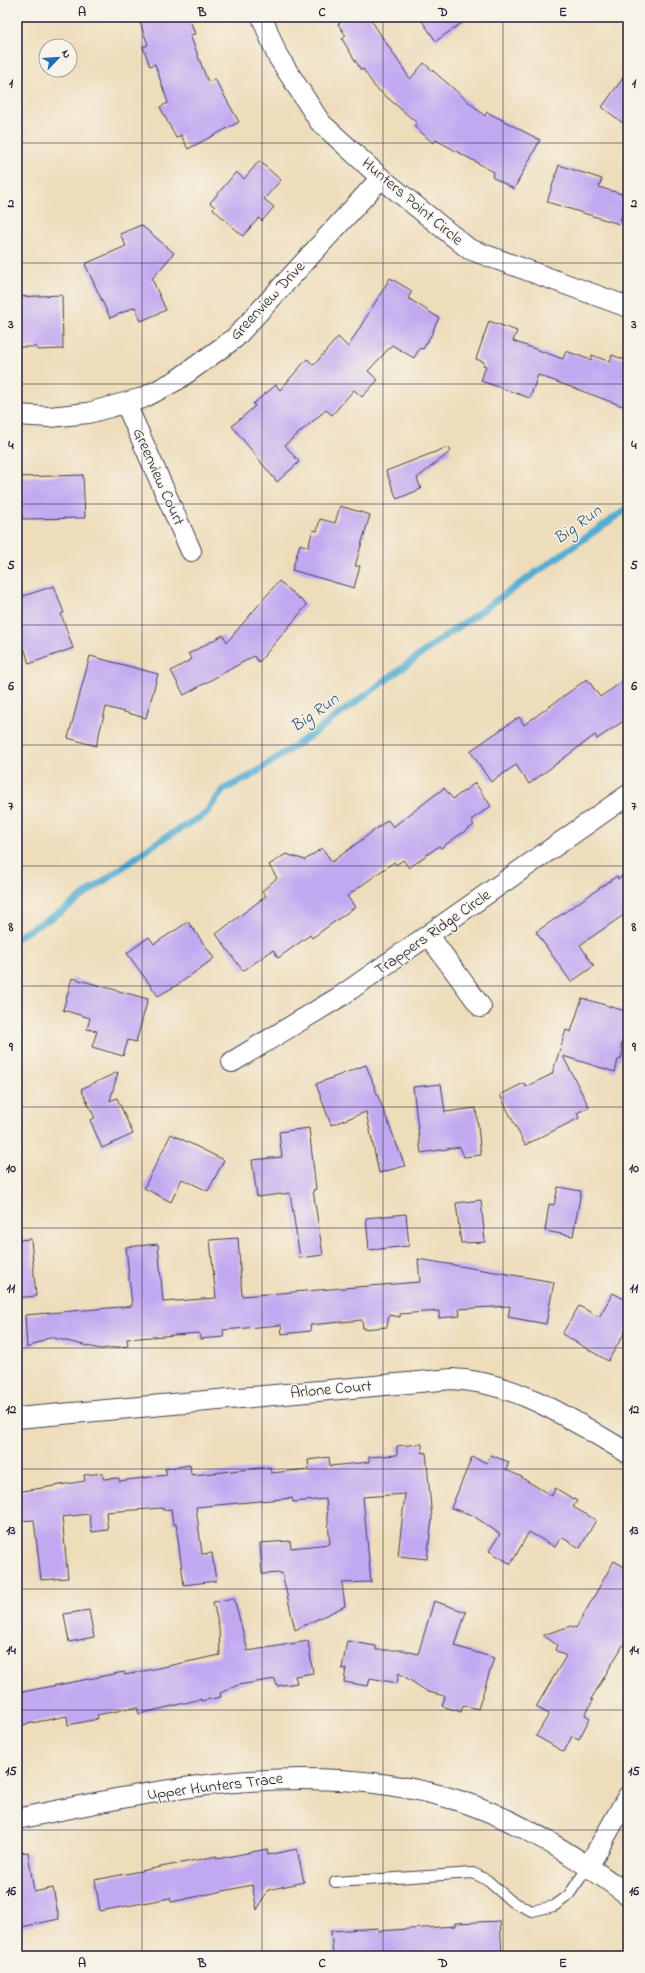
<svg xmlns="http://www.w3.org/2000/svg" width="645" height="1973" viewBox="0 0 645 1973" font-family="'Indie Flower',sans-serif">
  <rect width="100%" height="100%" fill="#f7f3e8"/>
  <filter id="ink" filterUnits="userSpaceOnUse"><feTurbulence type="fractalNoise" baseFrequency=".025" numOctaves="2"/><feDisplacementMap in="SourceGraphic" scale="8" xChannelSelector="R" yChannelSelector="G"/><feConvolveMatrix kernelMatrix="1 2 1 2 8 2 1 2 1" color-interpolation-filters="sRGB"/></filter>
  <filter id="wash" filterUnits="userSpaceOnUse"><feTurbulence type="fractalNoise" baseFrequency=".012" numOctaves="4" result="noise"/><feDisplacementMap in="SourceGraphic" scale="16" xChannelSelector="R" yChannelSelector="G"/><feGaussianBlur stdDeviation="0.9" result="paint"/><feColorMatrix in="noise" values="0 0 0 0 0 0 0 0 0 0 0 0 0 0 0 0 0 1.4 0 .05"/><feComposite in="paint" operator="in"/></filter>
  <g filter="url(#wash)">
    <rect width="100%" height="100%" fill="#edb"/>
    <g fill="none" stroke-linecap="round" stroke-linejoin="round">
      <path stroke="#54add2" stroke-width="7" d="M 17,937 L 61,912 L 156,843 L 205,814 L 224,789 L 249,777 L 318,730 L 451,632 L 628,508"/>
    </g>
    <g id="blocks">
      <path fill="#c1a9f1" d="M 138,17 L 189,17 L 195,34 L 190,35 L 208,82 L 215,79 L 239,122 L 188,149 L 181,135 L 176,138 L 160,107 L 168,103 L 155,64 L 150,66 L 143,47 L 148,45 Z
        M 349,17 L 369,17 L 410,79 L 424,63 L 485,116 L 487,112 L 540,140 L 514,189 L 492,177 L 494,172 L 436,140 L 433,143 L 414,126 L 417,123 L 375,87 L 363,69 L 361,70 L 342,39 L 346,36 L 338,24 Z
        M 419,17 L 470,17 L 436,41 Z
        M 628,71 L 628,127 L 602,107 Z
        M 259,161 L 281,180 L 264,199 L 274,207 L 262,221 L 259,218 L 243,236 L 213,209 L 215,207 L 210,203 L 236,172 L 244,179 Z
        M 559,165 L 602,179 L 599,187 L 628,196 L 619,224 L 547,202 Z
        M 141,225 L 174,253 L 152,279 L 166,310 L 141,321 L 135,307 L 110,318 L 85,264 L 126,246 L 120,234 Z
        M 390,278 L 412,291 L 408,298 L 439,318 L 433,330 L 434,330 L 423,349 L 420,348 L 414,358 L 392,345 L 368,371 L 378,380 L 362,397 L 354,390 L 332,415 L 326,410 L 285,445 L 299,462 L 277,482 L 232,426 L 255,406 L 253,404 L 276,385 L 280,390 L 307,359 L 314,365 L 338,337 L 348,347 Z
        M 62,295 L 63,349 L 37,350 L 37,347 L 17,347 L 17,297 Z
        M 489,321 L 517,331 L 513,341 L 563,359 L 566,351 L 591,360 L 592,355 L 610,362 L 612,355 L 628,361 L 628,408 L 538,375 L 530,398 L 481,381 L 486,366 L 483,365 L 484,362 L 476,359 Z
        M 448,447 L 451,451 L 417,478 L 421,489 L 397,499 L 386,471 Z
        M 83,475 L 85,518 L 22,519 L 20,477 Z
        M 340,506 L 370,515 L 355,566 L 360,566 L 354,588 L 292,570 L 300,544 L 308,547 L 313,530 L 317,531 L 320,519 L 335,523 Z
        M 279,581 L 307,605 L 259,662 L 254,656 L 184,695 L 171,671 L 192,659 L 188,654 L 223,635 L 227,642 Z
        M 54,586 L 64,613 L 61,614 L 73,648 L 29,664 L 25,650 L 17,652 L 17,598 Z
        M 90,656 L 158,674 L 146,718 L 106,707 L 96,746 L 68,738 Z
        M 628,678 L 628,718 L 597,739 L 595,735 L 529,784 L 516,765 L 491,782 L 470,751 L 519,717 L 524,725 L 587,679 L 600,697 Z
        M 475,783 L 491,806 L 471,820 L 474,825 L 452,840 L 441,848 L 439,846 L 409,868 L 403,860 L 396,865 L 394,862 L 347,896 L 355,907 L 312,938 L 310,935 L 278,958 L 273,950 L 243,971 L 216,934 L 266,896 L 262,891 L 277,878 L 269,865 L 286,854 L 305,860 L 322,848 L 332,862 L 388,820 L 393,827 L 444,788 L 453,799 Z
        M 628,872 L 628,912 L 580,945 L 594,966 L 571,982 L 536,932 L 617,876 L 618,879 Z
        M 188,922 L 214,958 L 179,984 L 158,996 L 127,953 L 149,937 L 154,944 Z
        M 72,978 L 148,999 L 136,1042 L 128,1040 L 123,1056 L 92,1047 L 97,1031 L 87,1029 L 90,1018 L 63,1010 Z
        M 582,998 L 628,1012 L 628,1024 L 621,1047 L 623,1050 L 621,1059 L 618,1060 L 615,1072 L 563,1056 L 589,1107 L 577,1113 L 579,1118 L 525,1145 L 500,1095 L 524,1083 L 526,1087 L 552,1074 L 566,1030 L 571,1032 Z
        M 366,1065 L 405,1166 L 379,1173 L 366,1112 L 331,1125 L 316,1084 Z
        M 118,1072 L 110,1101 L 117,1098 L 133,1134 L 102,1148 L 90,1120 L 95,1118 L 81,1089 Z
        M 441,1084 L 445,1112 L 476,1108 L 481,1155 L 464,1157 L 460,1147 L 421,1153 L 413,1087 Z
        M 309,1128 L 316,1189 L 313,1190 L 323,1255 L 300,1258 L 290,1193 L 257,1197 L 252,1160 L 282,1157 L 279,1132 Z
        M 171,1134 L 224,1160 L 208,1191 L 182,1179 L 171,1202 L 144,1188 Z
        M 558,1187 L 581,1191 L 573,1236 L 545,1231 L 549,1204 L 554,1205 Z
        M 481,1200 L 485,1242 L 461,1243 L 456,1203 Z
        M 406,1214 L 409,1246 L 369,1250 L 366,1218 Z
        M 238,1238 L 242,1296 L 420,1282 L 418,1259 L 554,1282 L 546,1324 L 508,1317 L 510,1306 L 459,1309 L 460,1316 L 439,1318 L 439,1311 L 400,1314 L 400,1317 L 389,1315 L 387,1327 L 363,1329 L 362,1320 L 310,1325 L 311,1331 L 282,1334 L 281,1325 L 223,1330 L 224,1337 L 200,1339 L 199,1333 L 127,1339 L 128,1346 L 100,1349 L 50,1337 L 27,1348 L 25,1315 L 132,1306 L 126,1247 L 158,1244 L 163,1302 L 216,1298 L 210,1240 Z
        M 31,1239 L 36,1296 L 17,1298 L 17,1240 Z
        M 613,1293 L 628,1301 L 628,1327 L 608,1361 L 562,1334 L 579,1306 L 599,1317 Z
        M 422,1444 L 422,1453 L 426,1452 L 432,1519 L 427,1559 L 398,1556 L 405,1494 L 363,1497 L 371,1582 L 342,1583 L 345,1606 L 295,1630 L 282,1573 L 262,1574 L 260,1543 L 290,1541 L 291,1548 L 330,1544 L 326,1499 L 293,1502 L 292,1498 L 196,1507 L 202,1554 L 212,1553 L 216,1581 L 184,1585 L 176,1524 L 173,1524 L 171,1509 L 163,1510 L 162,1508 L 106,1512 L 108,1530 L 92,1532 L 89,1514 L 62,1517 L 68,1578 L 41,1580 L 34,1520 L 17,1521 L 17,1492 L 85,1481 L 84,1475 L 103,1473 L 103,1479 L 119,1478 L 119,1481 L 167,1475 L 165,1469 L 190,1465 L 191,1474 L 194,1475 L 270,1467 L 271,1473 L 309,1469 L 308,1460 L 329,1457 L 330,1466 L 369,1462 L 369,1457 L 397,1455 L 397,1446 Z
        M 490,1455 L 509,1462 L 506,1470 L 522,1477 L 522,1478 L 552,1496 L 555,1488 L 577,1501 L 573,1507 L 596,1520 L 580,1548 L 561,1537 L 555,1547 L 529,1532 L 511,1564 L 489,1551 L 500,1534 L 472,1515 L 451,1508 L 472,1457 L 487,1463 Z
        M 614,1561 L 628,1569 L 628,1637 L 591,1699 L 593,1700 L 585,1715 L 590,1718 L 579,1739 L 572,1736 L 564,1752 L 536,1736 L 549,1714 L 536,1707 L 566,1656 L 555,1650 L 557,1645 L 543,1635 L 571,1626 L 576,1628 Z
        M 234,1598 L 248,1651 L 308,1641 L 313,1673 L 295,1676 L 297,1683 L 277,1686 L 275,1679 L 238,1685 L 220,1693 L 221,1697 L 201,1701 L 201,1699 L 139,1714 L 137,1707 L 97,1715 L 98,1719 L 68,1725 L 67,1716 L 17,1726 L 17,1693 L 124,1672 L 125,1675 L 220,1655 L 219,1627 L 213,1602 Z
        M 434,1601 L 466,1612 L 455,1646 L 494,1658 L 478,1709 L 463,1705 L 461,1712 L 442,1706 L 445,1696 L 428,1692 L 399,1673 L 397,1683 L 370,1678 L 368,1686 L 344,1682 L 346,1668 L 342,1669 L 347,1641 L 376,1646 L 376,1650 L 403,1650 L 418,1654 Z
        M 89,1610 L 94,1637 L 69,1642 L 64,1614 Z
        M 267,1849 L 268,1855 L 297,1849 L 304,1882 L 268,1890 L 257,1910 L 252,1885 L 176,1901 L 171,1902 L 170,1898 L 100,1911 L 95,1880 L 217,1856 L 217,1859 Z
        M 28,1852 L 34,1892 L 53,1888 L 59,1919 L 17,1928 L 17,1853 Z
        M 500,1921 L 502,1956 L 333,1956 L 331,1931 L 378,1928 L 378,1931 L 455,1926 L 455,1923 Z"/>
    </g>
  </g>
  <g filter="url(#ink)">
    <use href="#blocks" fill-opacity="0" stroke="#413e4e" stroke-width="1"/>
    <g fill="none" stroke-linecap="round" stroke-linejoin="round">
      <g stroke="#413e4e" stroke-width="12">
        <path id="lane" d="M 335,1882 L 473,1873 L 487,1880 L 511,1901 L 532,1911 L 554,1906 L 568,1896 L 588,1867"/>
      </g>
      <g stroke="#413e4e" stroke-width="22">
        <path id="street" d="M 262,17 L 277,55 L 320,122 L 381,178 L 469,249 L 628,307
          M 126,404 L 191,551
          M 17,415 L 50,417 L 88,413 L 143,398 L 177,380 L 235,338 L 381,178
          M 429,936 L 481,1007
          M 232,1062 L 341,996 L 628,795
          M 17,1418 L 452,1379 C 519,1382 573,1421 628,1453
          M 17,1819 C 164,1788 326,1754 472,1805 C 529,1826 580,1859 628,1895
          M 588,1867 L 628,1796"/>
      </g>
      <use href="#lane" stroke="#fff" stroke-width="10"/>
      <use href="#street" stroke="#fff" stroke-width="20"/>
    </g>
  </g>
  <path fill="none" stroke="#22223b" stroke-width="1" stroke-opacity="0.55" d="M 142,17 L 142,1956M 262,17 L 262,1956M 383,17 L 383,1956M 503,17 L 503,1956M 17,143 L 628,143M 17,263 L 628,263M 17,384 L 628,384M 17,504 L 628,504M 17,625 L 628,625M 17,745 L 628,745M 17,866 L 628,866M 17,986 L 628,986M 17,1107 L 628,1107M 17,1228 L 628,1228M 17,1348 L 628,1348M 17,1469 L 628,1469M 17,1589 L 628,1589M 17,1710 L 628,1710M 17,1830 L 628,1830"/>
  <g text-anchor="middle" dominant-baseline="central" stroke-width="3" stroke-linejoin="round" paint-order="stroke">
    <g font-size="16" fill="#22223b" stroke="#f7f3e8">
      <text transform="translate(412 202) rotate(40)">Hunters Point Circle</text>
      <text transform="translate(268 301) rotate(-47)">Greenview Drive</text>
      <text transform="translate(158 477) rotate(66)">Greenview Court</text>
      <text transform="translate(433 933) rotate(-35)">Trappers Ridge Circle</text>
      <text transform="translate(331 1390) rotate(-5)">Arlone Court</text>
      <text transform="translate(215 1787) rotate(-7)">Upper Hunters Trace</text>
    </g>
    <g font-size="17" font-style="italic" fill="#365a77" stroke="#f7f3e8">
      <text transform="translate(578 525) rotate(-36)">Big Run</text>
      <text transform="translate(315 713) rotate(-35)">Big Run</text>
    </g>
  </g>
  <rect width="645" height="1973" fill="none" stroke="#f7f3e8" stroke-width="44"/>
  <g transform="translate(58 58) rotate(65)"><circle r="19" fill="#f7f3e8" stroke="#a29fa3"/>
  <path d="M0-3L7 15L0 10L-7 15Z" fill="#1f6fb2"/>
  <text y="-6" font-size="11" font-weight="bold" text-anchor="middle" fill="#22223b">N</text>
  </g>
  <rect x="22" y="22" width="601" height="1929" fill="none" stroke="#22223b" stroke-width="1.5"/>
  <g font-size="13" text-anchor="middle" font-weight="bold" fill="#22223b">
    <text x="82" y="16">A</text>
    <text x="202" y="16">B</text>
    <text x="322" y="16">C</text>
    <text x="443" y="16">D</text>
    <text x="563" y="16">E</text>
    <text x="11" y="87">1</text>
    <text x="634" y="87">1</text>
    <text x="11" y="207">2</text>
    <text x="634" y="207">2</text>
    <text x="11" y="328">3</text>
    <text x="634" y="328">3</text>
    <text x="11" y="449">4</text>
    <text x="634" y="449">4</text>
    <text x="11" y="569">5</text>
    <text x="634" y="569">5</text>
    <text x="11" y="690">6</text>
    <text x="634" y="690">6</text>
    <text x="11" y="810">7</text>
    <text x="634" y="810">7</text>
    <text x="11" y="931">8</text>
    <text x="634" y="931">8</text>
    <text x="11" y="1051">9</text>
    <text x="634" y="1051">9</text>
    <text x="11" y="1172">10</text>
    <text x="634" y="1172">10</text>
    <text x="11" y="1292">11</text>
    <text x="634" y="1292">11</text>
    <text x="11" y="1413">12</text>
    <text x="634" y="1413">12</text>
    <text x="11" y="1534">13</text>
    <text x="634" y="1534">13</text>
    <text x="11" y="1654">14</text>
    <text x="634" y="1654">14</text>
    <text x="11" y="1775">15</text>
    <text x="634" y="1775">15</text>
    <text x="11" y="1895">16</text>
    <text x="634" y="1895">16</text>
    <text x="82" y="1967">A</text>
    <text x="202" y="1967">B</text>
    <text x="322" y="1967">C</text>
    <text x="443" y="1967">D</text>
    <text x="563" y="1967">E</text>
  </g>
</svg>
